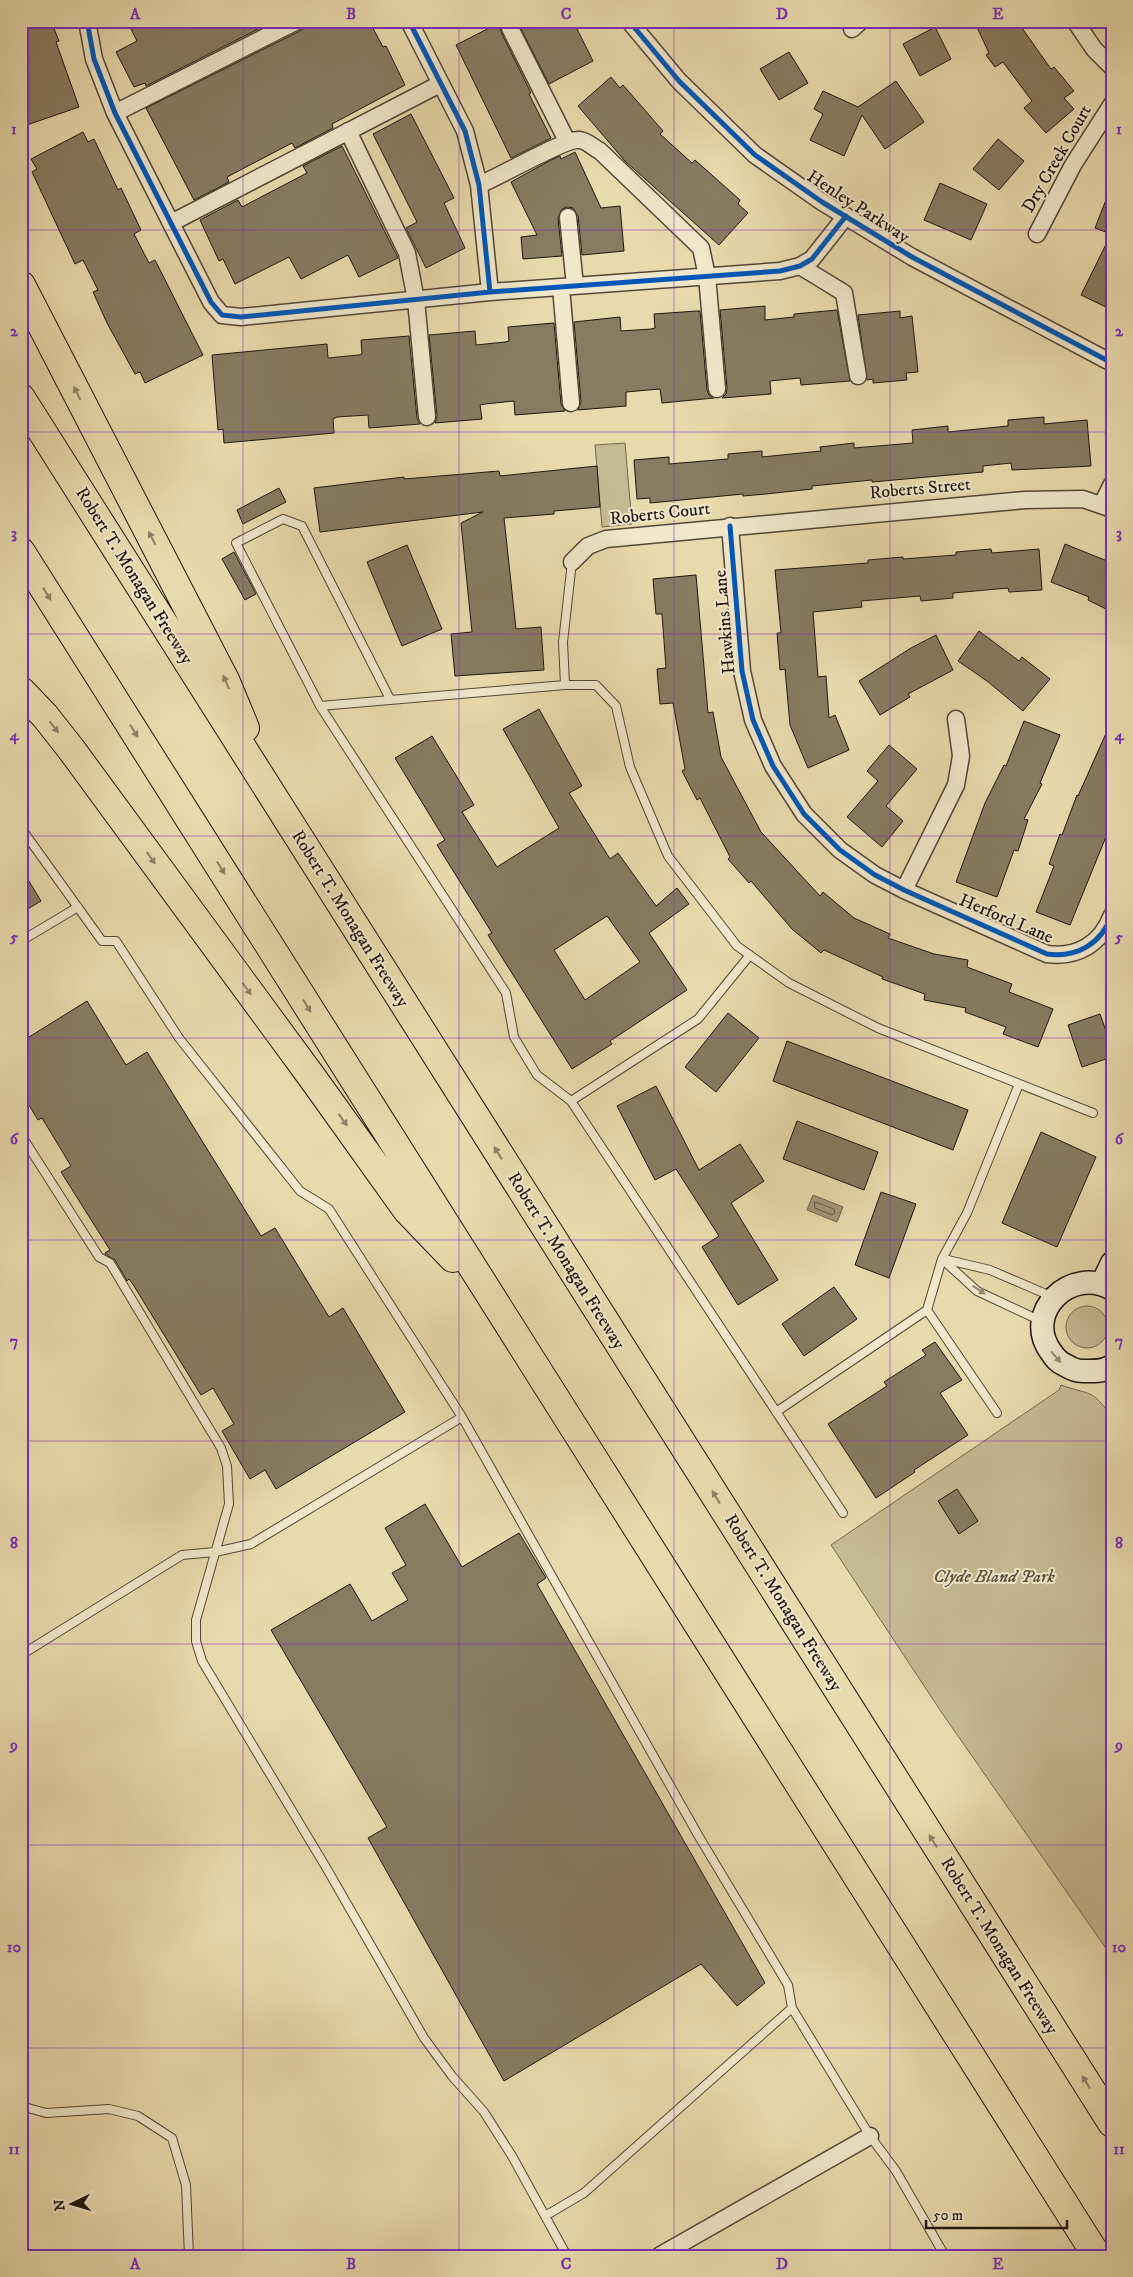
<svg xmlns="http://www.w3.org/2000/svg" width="1133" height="2277" viewBox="0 0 1133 2277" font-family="'IM FELL DW Pica',serif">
  <rect width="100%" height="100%" fill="#e9daad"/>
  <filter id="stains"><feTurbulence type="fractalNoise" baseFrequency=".004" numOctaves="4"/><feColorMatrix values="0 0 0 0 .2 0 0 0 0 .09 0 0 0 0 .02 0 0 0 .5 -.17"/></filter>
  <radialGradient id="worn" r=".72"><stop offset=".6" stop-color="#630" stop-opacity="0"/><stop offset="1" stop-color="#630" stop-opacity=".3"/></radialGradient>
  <path fill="#c7b992" stroke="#736750" d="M 625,443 L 632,524 L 602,527 L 595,445 Z
    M1066 1327a21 21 0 1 1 42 0a21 21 0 1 1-42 0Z
    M 1061,1385 C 1092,1396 1091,1388 1112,1417 L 1112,1957 L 942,1713 L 831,1545 L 1059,1390 Z"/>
  <path fill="#a49777" stroke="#6f634d" d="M 813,1195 L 843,1207 L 837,1222 L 807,1210 Z"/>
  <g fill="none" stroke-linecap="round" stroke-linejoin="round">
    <path stroke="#625642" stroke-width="1" d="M 815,1202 L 834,1209 L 835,1213 L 832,1215 L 815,1208 Z"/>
  </g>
  <path fill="#887b61" stroke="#1f150e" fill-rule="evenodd" d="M 21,21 L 51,21 L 59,41 L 56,42 L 79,107 L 21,127 Z
    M 127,21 L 274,21 L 146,86 L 145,83 L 134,87 L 116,52 L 137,41 Z
    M 307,21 L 369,21 L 383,47 L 386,46 L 405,85 L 332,124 L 333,128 L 295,148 L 292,143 L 227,177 L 229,182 L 194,200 L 146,108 L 302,30 Z
    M 503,21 L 500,27 L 501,32 L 531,93 L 529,94 L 551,138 L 511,158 L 456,45 Z
    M 517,21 L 573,21 L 593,61 L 549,84 Z
    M 974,21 L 1017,21 L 1051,69 L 1054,67 L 1074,91 L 1064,98 L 1074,109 L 1046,133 L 1024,108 L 1032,101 L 1003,62 L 995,67 L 986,55 L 989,53 Z
    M 935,27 L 951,59 L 920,76 L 903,44 Z
    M 789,52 L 808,83 L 779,100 L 760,69 Z
    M 611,77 L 620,88 L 623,85 L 663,131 L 660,134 L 692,163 L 695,160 L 740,200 L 738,204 L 748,213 L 719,245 L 625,161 L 578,106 Z
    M 896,81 L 924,122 L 885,149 L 862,115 L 844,156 L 810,140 L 823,114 L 814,109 L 823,91 L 858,107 Z
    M 411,114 L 454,198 L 444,203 L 465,248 L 426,268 L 406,228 L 417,222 L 373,134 Z
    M 83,132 L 88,142 L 94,139 L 118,190 L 121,188 L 141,230 L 134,234 L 149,263 L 155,260 L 203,355 L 145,383 L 140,372 L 135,374 L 107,323 L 93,292 L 98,290 L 83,260 L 75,264 L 32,172 L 37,169 L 31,159 Z
    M 998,139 L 1024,161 L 999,190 L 973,169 Z
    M 342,146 L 398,258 L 359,277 L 348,255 L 301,279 L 289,257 L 235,284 L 223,259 L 219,261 L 200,220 L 238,200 L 242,207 L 307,173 L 303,166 Z
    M 575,152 L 601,208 L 620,206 L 624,251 L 582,255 L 578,216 L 573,208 L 567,207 L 562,209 L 558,218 L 562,256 L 523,259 L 521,237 L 537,235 L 511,182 L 551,160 L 560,156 L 561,159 Z
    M 940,183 L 987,204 L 971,240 L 924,220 Z
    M 1111,187 L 1112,187 L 1112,310 L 1081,295 L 1111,234 L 1095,228 Z
    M 765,306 L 765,320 L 794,317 L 794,314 L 837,310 L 850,381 L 801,385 L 800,378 L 770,381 L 771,394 L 722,398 L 726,394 L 727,388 L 720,310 Z
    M 697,311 L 700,311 L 707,390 L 709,395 L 714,398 L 662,403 L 660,389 L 626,392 L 626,406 L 578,410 L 581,402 L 574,322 L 620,317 L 621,331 L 651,329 L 655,328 L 654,314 Z
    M 900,311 L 900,318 L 912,316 L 918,372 L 906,373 L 907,380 L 873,383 L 873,379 L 867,380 L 858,315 Z
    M 554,323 L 561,404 L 565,411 L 515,415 L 514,401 L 485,404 L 480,405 L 482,419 L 435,423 L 437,416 L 429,335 L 475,331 L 476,345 L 505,342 L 509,341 L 508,327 Z
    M 409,336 L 417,418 L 420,424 L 369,428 L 368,415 L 337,417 L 333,419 L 334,433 L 224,443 L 223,429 L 218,430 L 212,355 L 327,344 L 328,358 L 358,355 L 362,354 L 361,340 Z
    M 1044,417 L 1044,424 L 1087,420 L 1091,466 L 1012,470 L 1011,463 L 983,466 L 983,472 L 872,482 L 872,480 L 812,486 L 812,489 L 766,494 L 743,496 L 743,494 L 650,503 L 650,498 L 637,499 L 634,460 L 669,457 L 669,464 L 728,459 L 728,454 L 762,451 L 762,457 L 821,451 L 820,447 L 854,443 L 854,448 L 913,443 L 912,430 L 948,426 L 948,432 L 1008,426 L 1008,420 Z
    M 597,466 L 600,507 L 554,511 L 554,514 L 504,518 L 516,629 L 541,627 L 544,670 L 455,676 L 451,634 L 472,632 L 461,523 L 483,512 L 320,532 L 314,488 L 404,477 L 404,479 L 499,471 L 500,476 Z
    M 279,488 L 286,502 L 243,524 L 237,510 Z
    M 1065,544 L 1112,563 L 1112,612 L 1088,600 L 1089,597 L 1051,582 Z
    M 407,545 L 442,629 L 402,646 L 367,562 Z
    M 991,549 L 992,553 L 1039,549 L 1042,590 L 1009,592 L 1008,588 L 953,593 L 953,598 L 921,601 L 920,596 L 861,601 L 862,607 L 813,612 L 818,677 L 826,676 L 829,718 L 835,715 L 849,750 L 808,768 L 790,725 L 785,669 L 780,670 L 777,633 L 781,633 L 775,570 L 868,563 L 868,560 L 903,557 L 903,559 L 956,555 L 956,552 Z
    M 234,552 L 256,594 L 245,600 L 222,559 Z
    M 696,575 L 708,713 L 713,712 L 721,757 L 761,832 L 820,896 L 823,892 L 854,918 L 890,934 L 888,938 L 934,954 L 968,960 L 967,967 L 1012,984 L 1009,992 L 1053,1009 L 1038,1047 L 1003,1034 L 1006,1027 L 965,1012 L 966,1008 L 924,1000 L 925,994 L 882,979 L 883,977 L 824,950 L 821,953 L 792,929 L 751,881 L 749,883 L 728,859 L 730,857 L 700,798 L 697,800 L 682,771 L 685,769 L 673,703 L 660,704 L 657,669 L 666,668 L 662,614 L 656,614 L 653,579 Z
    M 979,631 L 1019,661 L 1022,657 L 1050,679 L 1023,711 L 987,681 L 958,661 Z
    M 936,635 L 953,670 L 908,694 L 910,697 L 880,715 L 859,681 L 911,648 Z
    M 539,709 L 582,786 L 569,793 L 610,859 L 618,853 L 656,906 L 677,888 L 689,904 L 649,933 L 687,990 L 610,1041 L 612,1044 L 572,1069 L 488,935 L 492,933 L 437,845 L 445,840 L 395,758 L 432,736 L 474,805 L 462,812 L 497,867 L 559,828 L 503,729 ZM 607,916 L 640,962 L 585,1000 L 554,950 Z
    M 1112,720 L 1112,822 L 1070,925 L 1036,912 L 1054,866 L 1049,864 L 1060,834 L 1062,835 L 1077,795 L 1078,796 Z
    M 1024,721 L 1060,735 L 1040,783 L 1042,784 L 1024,819 L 1028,820 L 1018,851 L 1014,850 L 997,897 L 956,882 L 985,803 L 1004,765 L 1006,766 Z
    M 889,745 L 917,769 L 886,806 L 903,821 L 882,847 L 847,817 L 878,781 L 867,771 Z
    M 21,868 L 41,901 L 21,913 Z
    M 87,1001 L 126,1065 L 147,1052 L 261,1236 L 275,1228 L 329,1317 L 343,1308 L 405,1412 L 276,1489 L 265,1470 L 250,1479 L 222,1431 L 234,1424 L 213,1388 L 201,1395 L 134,1286 L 129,1279 L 127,1281 L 115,1260 L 106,1255 L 105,1253 L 110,1250 L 61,1172 L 71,1166 L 42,1118 L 38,1120 L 21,1092 L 21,1042 Z
    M 728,1013 L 759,1038 L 716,1092 L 685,1067 Z
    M 1100,1014 L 1112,1048 L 1112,1057 L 1082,1067 L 1068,1025 Z
    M 787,1041 L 968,1110 L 953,1150 L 773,1081 Z
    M 656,1086 L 699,1170 L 740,1144 L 764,1181 L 731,1203 L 778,1280 L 738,1305 L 702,1247 L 719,1236 L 676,1169 L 655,1180 L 617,1106 Z
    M 797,1121 L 878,1152 L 864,1190 L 783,1159 Z
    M 1041,1132 L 1096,1157 L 1057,1247 L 1002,1223 Z
    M 881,1192 L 916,1204 L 889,1278 L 855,1265 Z
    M 834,1287 L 857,1319 L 804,1356 L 782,1324 Z
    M 935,1342 L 962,1380 L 940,1393 L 968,1435 L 914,1470 L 915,1472 L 876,1498 L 828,1424 L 887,1386 L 884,1382 L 926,1355 L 922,1350 Z
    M 957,1489 L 978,1521 L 959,1534 L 938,1501 Z
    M 425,1504 L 462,1567 L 519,1533 L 546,1578 L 537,1584 L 765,1983 L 737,2006 L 701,1964 L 504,2081 L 368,1838 L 387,1827 L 271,1630 L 350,1584 L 372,1621 L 408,1600 L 392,1573 L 406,1565 L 385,1528 Z"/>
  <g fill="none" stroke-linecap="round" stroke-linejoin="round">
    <g stroke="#524636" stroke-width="10">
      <path id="lane" d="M 565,685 L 596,685 L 616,706 L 630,767 L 668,856 L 737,946 L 789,983 L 878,1028 L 1093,1113
        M 390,699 L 302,526 L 283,519 L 236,543 L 320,706 L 565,685 L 563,642 L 572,562
        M 320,706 L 506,993 L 514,1037 L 537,1075 L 571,1101 L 698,1019 L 750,955
        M 21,828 L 102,941 L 116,941 L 179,1038 L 300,1191 L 329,1209 L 462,1417 L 698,1835 L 788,1985 L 792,2008 L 584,2193 L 545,2216
        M 21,941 L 78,907
        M 571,1101 L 843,1513
        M 21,1135 L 99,1257 L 110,1263 L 221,1448 L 227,1466 L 229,1504 L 196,1620 L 196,1641 L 202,1661 L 327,1869 L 424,2038 L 452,2076 L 484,2112 L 512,2156 L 567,2256
        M 942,1259 L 977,1291 L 1041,1321
        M 944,1259 L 990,1270 L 1053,1297
        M 927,1310 L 942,1259 L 967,1213 L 1019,1084
        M 776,1412 L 927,1310 L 997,1413
        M 21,1655 L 182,1555 L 215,1552 L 251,1544 L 462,1417
        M 792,2008 L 870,2136 L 896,2171 L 945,2256
        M 21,2106 L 46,2113 L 109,2109 L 138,2116 L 172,2138 L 186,2185 L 189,2256"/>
    </g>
    <g stroke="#524636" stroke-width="19">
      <path id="street" d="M 87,21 L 94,59 L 115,113 L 211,302 L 222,315 L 241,317 L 490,292 L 479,185 L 465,131 L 410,23
        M 629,21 L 679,81 L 755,155 L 822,202 L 912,257 L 1112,363
        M 1075,21 L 1094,49 L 1112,67
        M 510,28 L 567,141
        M 852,29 L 861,21
        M 115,113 L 297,21
        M 348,131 L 407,253 L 416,300 L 427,417
        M 479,185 C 499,177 566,138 579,140 C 586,140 594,148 600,151 L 701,248 L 707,276 L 717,389
        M 568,217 L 575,286
        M 171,223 L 440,84
        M 1037,234 L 1073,165 L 1112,104
        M 800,266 L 844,293 L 858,376
        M 561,287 L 571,403
        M 490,292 L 780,271 L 800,266 L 812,259 L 846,216
        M 1102,504 L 1112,484
        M 730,526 L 742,671 L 753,720 L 773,766 L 804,814 L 840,850 L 875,875 L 904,890 L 1047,954 C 1077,958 1101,944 1112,915
        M 572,562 L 588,546 L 606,539 L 1025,500 L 1083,499 L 1112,509
        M 904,890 L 956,785 L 961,756 L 956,719
        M 659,2256 L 870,2136"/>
    </g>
    <g stroke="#1f150e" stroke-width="25">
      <path id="secondary" d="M 1102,1284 L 1112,1263
        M 1112,1289 C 1071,1265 1022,1313 1051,1352 C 1055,1358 1058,1362 1065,1365 C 1070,1368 1076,1371 1082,1371 C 1093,1371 1103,1372 1112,1366"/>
    </g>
    <g stroke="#1f150e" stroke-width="30">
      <path id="highway" d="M 21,285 L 226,682 L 245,728
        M 21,398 L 1112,2123
        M 21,552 L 1097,2256
        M 21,691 L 45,716 L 71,749 L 314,1080 L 407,1210 L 453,1258"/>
    </g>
    <use href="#lane" stroke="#f1e7ca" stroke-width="8"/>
    <use href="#street" stroke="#f1e7ca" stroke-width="16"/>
    <use href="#secondary" stroke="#f1e7ca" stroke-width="22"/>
    <use href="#highway" stroke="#e9daad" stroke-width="28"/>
    <g stroke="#f1e7ca" stroke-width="8">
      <path id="cycleway" d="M 87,21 L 94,59 L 115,113 L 211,302 L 222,315 L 241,317 L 490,292 L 479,185 L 465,131 L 410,23
        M 629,21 L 679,81 L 755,155 L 822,202 L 912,257 L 1112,363
        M 490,292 L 780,271 L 800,266 L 812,259 L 846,216
        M 730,526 L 742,671 L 753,720 L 773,766 L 804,814 L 840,850 L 875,875 L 904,890 L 1047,954 C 1077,958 1101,944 1112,915"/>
    </g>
    <use href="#cycleway" stroke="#0057b8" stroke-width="5"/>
  </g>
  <defs><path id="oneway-solid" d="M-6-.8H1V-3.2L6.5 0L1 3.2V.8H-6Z" transform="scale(1.25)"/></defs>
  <g fill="#8e8165">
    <use href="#oneway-solid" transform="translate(77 393) rotate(-117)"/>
    <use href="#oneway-solid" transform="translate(152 538) rotate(-117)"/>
    <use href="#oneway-solid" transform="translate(47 594) rotate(58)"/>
    <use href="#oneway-solid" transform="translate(226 682) rotate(-114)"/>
    <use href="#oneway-solid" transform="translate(54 727) rotate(52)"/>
    <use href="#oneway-solid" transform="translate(134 731) rotate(58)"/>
    <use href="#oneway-solid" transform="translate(151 858) rotate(54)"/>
    <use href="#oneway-solid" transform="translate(221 868) rotate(58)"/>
    <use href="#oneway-solid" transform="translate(247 989) rotate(54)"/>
    <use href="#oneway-solid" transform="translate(307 1006) rotate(58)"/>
    <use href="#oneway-solid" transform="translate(343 1120) rotate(54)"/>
    <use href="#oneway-solid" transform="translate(498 1153) rotate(-122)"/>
    <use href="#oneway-solid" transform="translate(716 1497) rotate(-122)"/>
    <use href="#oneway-solid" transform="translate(933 1841) rotate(-122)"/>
    <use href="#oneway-solid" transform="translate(1086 2082) rotate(-122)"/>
  </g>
  <g fill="#928875">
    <use href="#oneway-solid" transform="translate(979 1290) rotate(33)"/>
    <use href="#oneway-solid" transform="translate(1056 1357) rotate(49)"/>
  </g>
  <path fill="none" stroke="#7b2cbf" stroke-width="1" stroke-opacity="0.55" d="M 243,21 L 243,2256M 459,21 L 459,2256M 674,21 L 674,2256M 890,21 L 890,2256M 21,230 L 1112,230M 21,432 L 1112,432M 21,634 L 1112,634M 21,836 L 1112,836M 21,1038 L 1112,1038M 21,1240 L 1112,1240M 21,1441 L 1112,1441M 21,1644 L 1112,1644M 21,1845 L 1112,1845M 21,2048 L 1112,2048"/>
  <g text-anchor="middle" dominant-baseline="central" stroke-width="4" stroke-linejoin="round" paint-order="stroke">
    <g font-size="18" fill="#1f150e" stroke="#f1e7ca">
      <text transform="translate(1057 159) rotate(-60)">Dry Creek Court</text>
      <text transform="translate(858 207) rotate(33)">Henley Parkway</text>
      <text transform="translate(920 489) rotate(-5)">Roberts Street</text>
      <text transform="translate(660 514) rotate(-6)">Roberts Court</text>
      <text transform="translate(134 576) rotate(58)">Robert T. Monagan Freeway</text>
      <text transform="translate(725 622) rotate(-95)">Hawkins Lane</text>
      <text transform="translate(350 919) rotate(58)">Robert T. Monagan Freeway</text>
      <text transform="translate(1006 919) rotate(23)">Herford Lane</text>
      <text transform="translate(566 1261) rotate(58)">Robert T. Monagan Freeway</text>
      <text transform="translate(783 1603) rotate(58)">Robert T. Monagan Freeway</text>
      <text transform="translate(999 1946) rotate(58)">Robert T. Monagan Freeway</text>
    </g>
    <g font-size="18" font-style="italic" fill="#5a4e3c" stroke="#f1e7ca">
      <text x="994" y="1577">Clyde Bland Park</text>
    </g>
  </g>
  <rect width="1133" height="2277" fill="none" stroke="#e9daad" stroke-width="55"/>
  <g transform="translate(72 2204) rotate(265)" stroke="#f1e7ca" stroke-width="4" paint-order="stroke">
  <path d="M0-4L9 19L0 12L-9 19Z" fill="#1f150e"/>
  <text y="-8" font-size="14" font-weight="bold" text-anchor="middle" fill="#1f150e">N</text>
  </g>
  <path d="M926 2220v8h141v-8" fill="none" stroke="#1f150e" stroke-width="2.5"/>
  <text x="933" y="2220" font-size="15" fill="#1f150e" stroke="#f1e7ca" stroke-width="4" paint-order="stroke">50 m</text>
  <rect x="28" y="28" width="1078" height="2222" fill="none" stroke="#7b2cbf" stroke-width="2"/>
  <g font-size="16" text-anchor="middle" font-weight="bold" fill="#7b2cbf">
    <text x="135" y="19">A</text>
    <text x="351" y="19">B</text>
    <text x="566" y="19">C</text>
    <text x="782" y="19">D</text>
    <text x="998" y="19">E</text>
    <text x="14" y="134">1</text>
    <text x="1119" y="134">1</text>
    <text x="14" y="336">2</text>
    <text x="1119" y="336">2</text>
    <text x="14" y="538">3</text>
    <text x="1119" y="538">3</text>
    <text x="14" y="740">4</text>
    <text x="1119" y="740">4</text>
    <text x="14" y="942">5</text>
    <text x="1119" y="942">5</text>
    <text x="14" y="1144">6</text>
    <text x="1119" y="1144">6</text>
    <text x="14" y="1346">7</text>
    <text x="1119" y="1346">7</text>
    <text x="14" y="1548">8</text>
    <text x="1119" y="1548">8</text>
    <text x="14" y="1750">9</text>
    <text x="1119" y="1750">9</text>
    <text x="14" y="1952">10</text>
    <text x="1119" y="1952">10</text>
    <text x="14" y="2154">11</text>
    <text x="1119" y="2154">11</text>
    <text x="135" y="2269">A</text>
    <text x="351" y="2269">B</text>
    <text x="566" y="2269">C</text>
    <text x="782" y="2269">D</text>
    <text x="998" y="2269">E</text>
  </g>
  <rect width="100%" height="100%" filter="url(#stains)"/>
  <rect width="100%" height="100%" fill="url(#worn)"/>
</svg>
